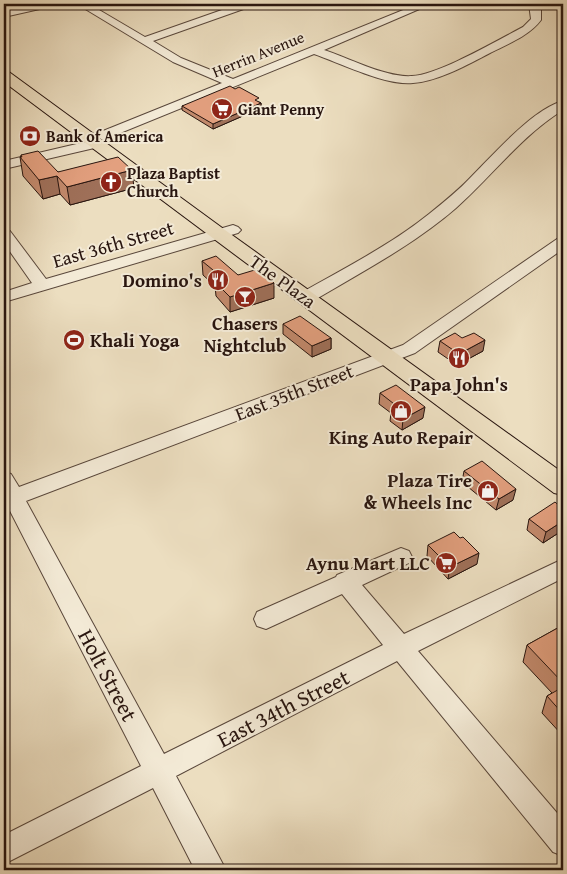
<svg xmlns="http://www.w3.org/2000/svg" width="567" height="874" viewBox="0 0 567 874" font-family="'Gentium Book Plus',serif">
  <rect width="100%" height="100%" fill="#ecdec0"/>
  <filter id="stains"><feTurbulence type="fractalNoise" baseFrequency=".004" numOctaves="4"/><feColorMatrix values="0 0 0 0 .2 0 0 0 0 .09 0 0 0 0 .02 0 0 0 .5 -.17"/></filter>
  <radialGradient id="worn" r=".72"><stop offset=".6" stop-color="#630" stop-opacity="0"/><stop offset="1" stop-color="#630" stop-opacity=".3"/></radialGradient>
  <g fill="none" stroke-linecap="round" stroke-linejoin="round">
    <g stroke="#59473b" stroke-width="2">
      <path id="minor" d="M 36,4 L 54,4 L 53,6 L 4,17 L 4,11 Z
        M 77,4 L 89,4 L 145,37 L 239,4 L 253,4 L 252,6 L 153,41 L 181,58 L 233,79 L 418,4 L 431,4 L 324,50 C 349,58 386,78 412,76 C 438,75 498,40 523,27 L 531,19 L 529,4 L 539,4 L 541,8 L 541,20 C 529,36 508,44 490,53 C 467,65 439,81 413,83 C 386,86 340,63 314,54 L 103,140 L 96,136 L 98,133 L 222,83 L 173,62 Z
        M 563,101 L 563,110 C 521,136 492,176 456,208 C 412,246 360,273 311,302 L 299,302 L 297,298 L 299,294 C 343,269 389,246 429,214 C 444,202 459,190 472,176 C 494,154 533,109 563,101 Z
        M 98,139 L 103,140 L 105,143 L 103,146 L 4,169 L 4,161 Z
        M 233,225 L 238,227 L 241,230 L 238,233 L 4,302 L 4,292 L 32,283 L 4,243 L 4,230 L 10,231 L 46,279 Z
        M 563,237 L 563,249 L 415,353 L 26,501 L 164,754 L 383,645 L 342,594 L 266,629 L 257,626 L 254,619 L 257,612 L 336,577 L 337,575 L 401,548 L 409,551 L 412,557 L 409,563 L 362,585 L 404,634 L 563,559 L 563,578 L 418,651 L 563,820 L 563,856 L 553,852 L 397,661 L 176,776 L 226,870 L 195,870 L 153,788 L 4,864 L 4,835 L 141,766 L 8,507 L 4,509 L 4,472 L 11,474 L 19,487 L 403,345 L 557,239 Z"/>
    </g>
    <g stroke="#28150f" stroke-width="2">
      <path id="major" d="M 4,71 L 9,72 L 225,230 L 563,473 L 563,495 L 554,493 L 4,82 Z"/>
    </g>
    <use href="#minor" fill="#f3ead6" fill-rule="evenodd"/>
    <use href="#major" fill="#ecdec0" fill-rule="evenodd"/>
  </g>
  <path fill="#c38a6d" stroke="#28150f" d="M 259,102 L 261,103 L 261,108 L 213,129 L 182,110 L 182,106 Z
    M 21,155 L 58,172 L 134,188 L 70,205 L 60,194 L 43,199 L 23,176 L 20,157 L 21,157 Z
    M 202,261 L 238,275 L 274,298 L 230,312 L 216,296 L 215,286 L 203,275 Z
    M 283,324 L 331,338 L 331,349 L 312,357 L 283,334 Z
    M 440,341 L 483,351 L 457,365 L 438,352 Z
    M 380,393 L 423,418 L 402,430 L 390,421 L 391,413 L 379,404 Z
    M 464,471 L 513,500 L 496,510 L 462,482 Z
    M 563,509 L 563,530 L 543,543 L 527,530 L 529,519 Z
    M 428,545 L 477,564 L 448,579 L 427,556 Z
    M 563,625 L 563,736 L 542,713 L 547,696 L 552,693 L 523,662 L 527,645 Z"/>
  <path fill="#9f7059" stroke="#28150f" d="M 261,103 L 261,108 L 213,129 L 213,124 Z
    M 132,170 L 134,188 L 70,205 L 67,187 Z
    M 57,176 L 60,194 L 43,199 L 39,180 Z
    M 274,283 L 274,298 L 230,312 L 230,297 Z
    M 331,338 L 331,349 L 312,357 L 312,346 Z
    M 485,340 L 483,351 L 457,365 L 459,354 Z
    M 425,407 L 423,418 L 402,430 L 403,419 Z
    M 516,489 L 513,500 L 496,510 L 499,499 Z
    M 563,521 L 563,530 L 543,543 L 546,532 Z
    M 479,553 L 477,564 L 448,579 L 450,567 Z"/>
  <path fill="#e3a07f" stroke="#28150f" d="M 230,86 L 235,89 L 239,87 L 259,98 L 255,100 L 261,103 L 213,124 L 182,106 Z
    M 38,151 L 58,172 L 118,157 L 132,170 L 67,187 L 57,176 L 39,180 L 20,157 L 22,157 L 21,155 Z
    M 216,256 L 238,275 L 258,269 L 274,283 L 230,297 L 215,282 L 224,279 L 202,261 Z
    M 300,316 L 331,338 L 312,346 L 283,324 Z
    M 455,333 L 462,338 L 474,333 L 485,340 L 459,354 L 440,341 Z
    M 396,385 L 425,407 L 403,419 L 391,410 L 398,407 L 380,393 Z
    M 482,461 L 516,489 L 499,499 L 464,471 Z
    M 555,502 L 563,509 L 563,521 L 546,532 L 529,519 Z
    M 454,532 L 460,538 L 463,537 L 479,553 L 450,567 L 428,545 Z
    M 563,625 L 563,683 L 527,645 Z
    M 563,687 L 563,714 L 547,696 Z"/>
  <defs>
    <g id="supermarket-disc" transform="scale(1.125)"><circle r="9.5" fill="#8f2418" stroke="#f3ead6"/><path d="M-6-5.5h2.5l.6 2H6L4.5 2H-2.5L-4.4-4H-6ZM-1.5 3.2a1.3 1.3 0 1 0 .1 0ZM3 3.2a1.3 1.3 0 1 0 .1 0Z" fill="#fff"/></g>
    <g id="bank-disc" transform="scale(1.125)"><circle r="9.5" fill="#8f2418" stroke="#f3ead6"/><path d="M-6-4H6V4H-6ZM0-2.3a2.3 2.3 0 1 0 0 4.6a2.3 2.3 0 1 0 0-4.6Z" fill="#fff"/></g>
    <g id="church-disc" transform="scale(1.125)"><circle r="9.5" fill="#8f2418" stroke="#f3ead6"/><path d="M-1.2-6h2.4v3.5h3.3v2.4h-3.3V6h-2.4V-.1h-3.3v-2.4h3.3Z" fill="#fff"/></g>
    <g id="restaurant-disc" transform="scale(1.125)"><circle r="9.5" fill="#8f2418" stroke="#f3ead6"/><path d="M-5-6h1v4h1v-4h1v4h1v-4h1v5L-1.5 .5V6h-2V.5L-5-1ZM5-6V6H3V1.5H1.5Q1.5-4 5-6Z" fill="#fff"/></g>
    <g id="bar-disc" transform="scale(1.125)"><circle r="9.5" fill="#8f2418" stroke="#f3ead6"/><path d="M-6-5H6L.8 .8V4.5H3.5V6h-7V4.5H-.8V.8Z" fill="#fff"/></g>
    <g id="stadium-disc" transform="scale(1.125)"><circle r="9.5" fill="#8f2418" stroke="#f3ead6"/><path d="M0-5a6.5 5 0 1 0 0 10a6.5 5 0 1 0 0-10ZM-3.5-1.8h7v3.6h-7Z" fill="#fff"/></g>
    <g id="shop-disc" transform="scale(1.125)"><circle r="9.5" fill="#8f2418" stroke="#f3ead6"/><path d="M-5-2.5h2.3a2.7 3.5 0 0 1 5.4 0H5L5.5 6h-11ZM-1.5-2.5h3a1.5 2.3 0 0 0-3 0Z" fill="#fff"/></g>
  </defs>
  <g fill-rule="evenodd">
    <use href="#supermarket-disc" x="222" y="109"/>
    <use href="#bank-disc" x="30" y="136"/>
    <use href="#church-disc" x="111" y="182"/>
    <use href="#restaurant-disc" x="218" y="280"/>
    <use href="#bar-disc" x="245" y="297"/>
    <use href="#stadium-disc" x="74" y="340"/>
    <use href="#restaurant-disc" x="459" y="358"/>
    <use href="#shop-disc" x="401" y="411"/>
    <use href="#shop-disc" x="488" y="491"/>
    <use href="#supermarket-disc" x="446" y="563"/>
  </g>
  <g text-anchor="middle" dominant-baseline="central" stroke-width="4" stroke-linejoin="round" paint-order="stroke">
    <g font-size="16" fill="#28150f" stroke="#f3ead6">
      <text transform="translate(258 54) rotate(-22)">Herrin Avenue</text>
    </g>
    <g font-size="16" font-weight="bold" fill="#28150f" stroke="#f3ead6" text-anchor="start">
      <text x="238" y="109">Giant Penny</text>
      <text x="46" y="136">Bank of America</text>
      <text x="127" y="173">Plaza Baptist<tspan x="127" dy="18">Church</tspan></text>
    </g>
    <g font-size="19" fill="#28150f" stroke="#f3ead6">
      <text transform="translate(113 244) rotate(-16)">East 36th Street</text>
      <text transform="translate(283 281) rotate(36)">The Plaza</text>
      <text transform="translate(294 392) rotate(-21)">East 35th Street</text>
    </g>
    <g font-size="19" font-weight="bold" fill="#28150f" stroke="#f3ead6" text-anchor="end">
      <text x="202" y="280">Domino's</text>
      <text x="245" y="323" text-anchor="middle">Chasers<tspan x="245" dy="22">Nightclub</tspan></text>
      <text x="90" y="340" text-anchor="start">Khali Yoga</text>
      <text x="459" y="384" text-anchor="middle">Papa John's</text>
      <text x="401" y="437" text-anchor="middle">King Auto Repair</text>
      <text x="472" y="480">Plaza Tire<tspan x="472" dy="22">&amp; Wheels Inc</tspan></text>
      <text x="430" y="563">Aynu Mart LLC</text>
    </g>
    <g font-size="22" fill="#28150f" stroke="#f3ead6">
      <text transform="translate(108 675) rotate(62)">Holt Street</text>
      <text transform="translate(283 708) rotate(-27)">East 34th Street</text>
    </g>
  </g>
  <rect width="567" height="874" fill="none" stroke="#ecdec0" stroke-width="20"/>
  <rect x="5" y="5" width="557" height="864" fill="none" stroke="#28150f" stroke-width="2.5"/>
  <rect x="10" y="10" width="547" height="854" fill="none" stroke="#28150f"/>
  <rect width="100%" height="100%" filter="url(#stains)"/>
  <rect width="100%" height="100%" fill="url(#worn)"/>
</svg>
